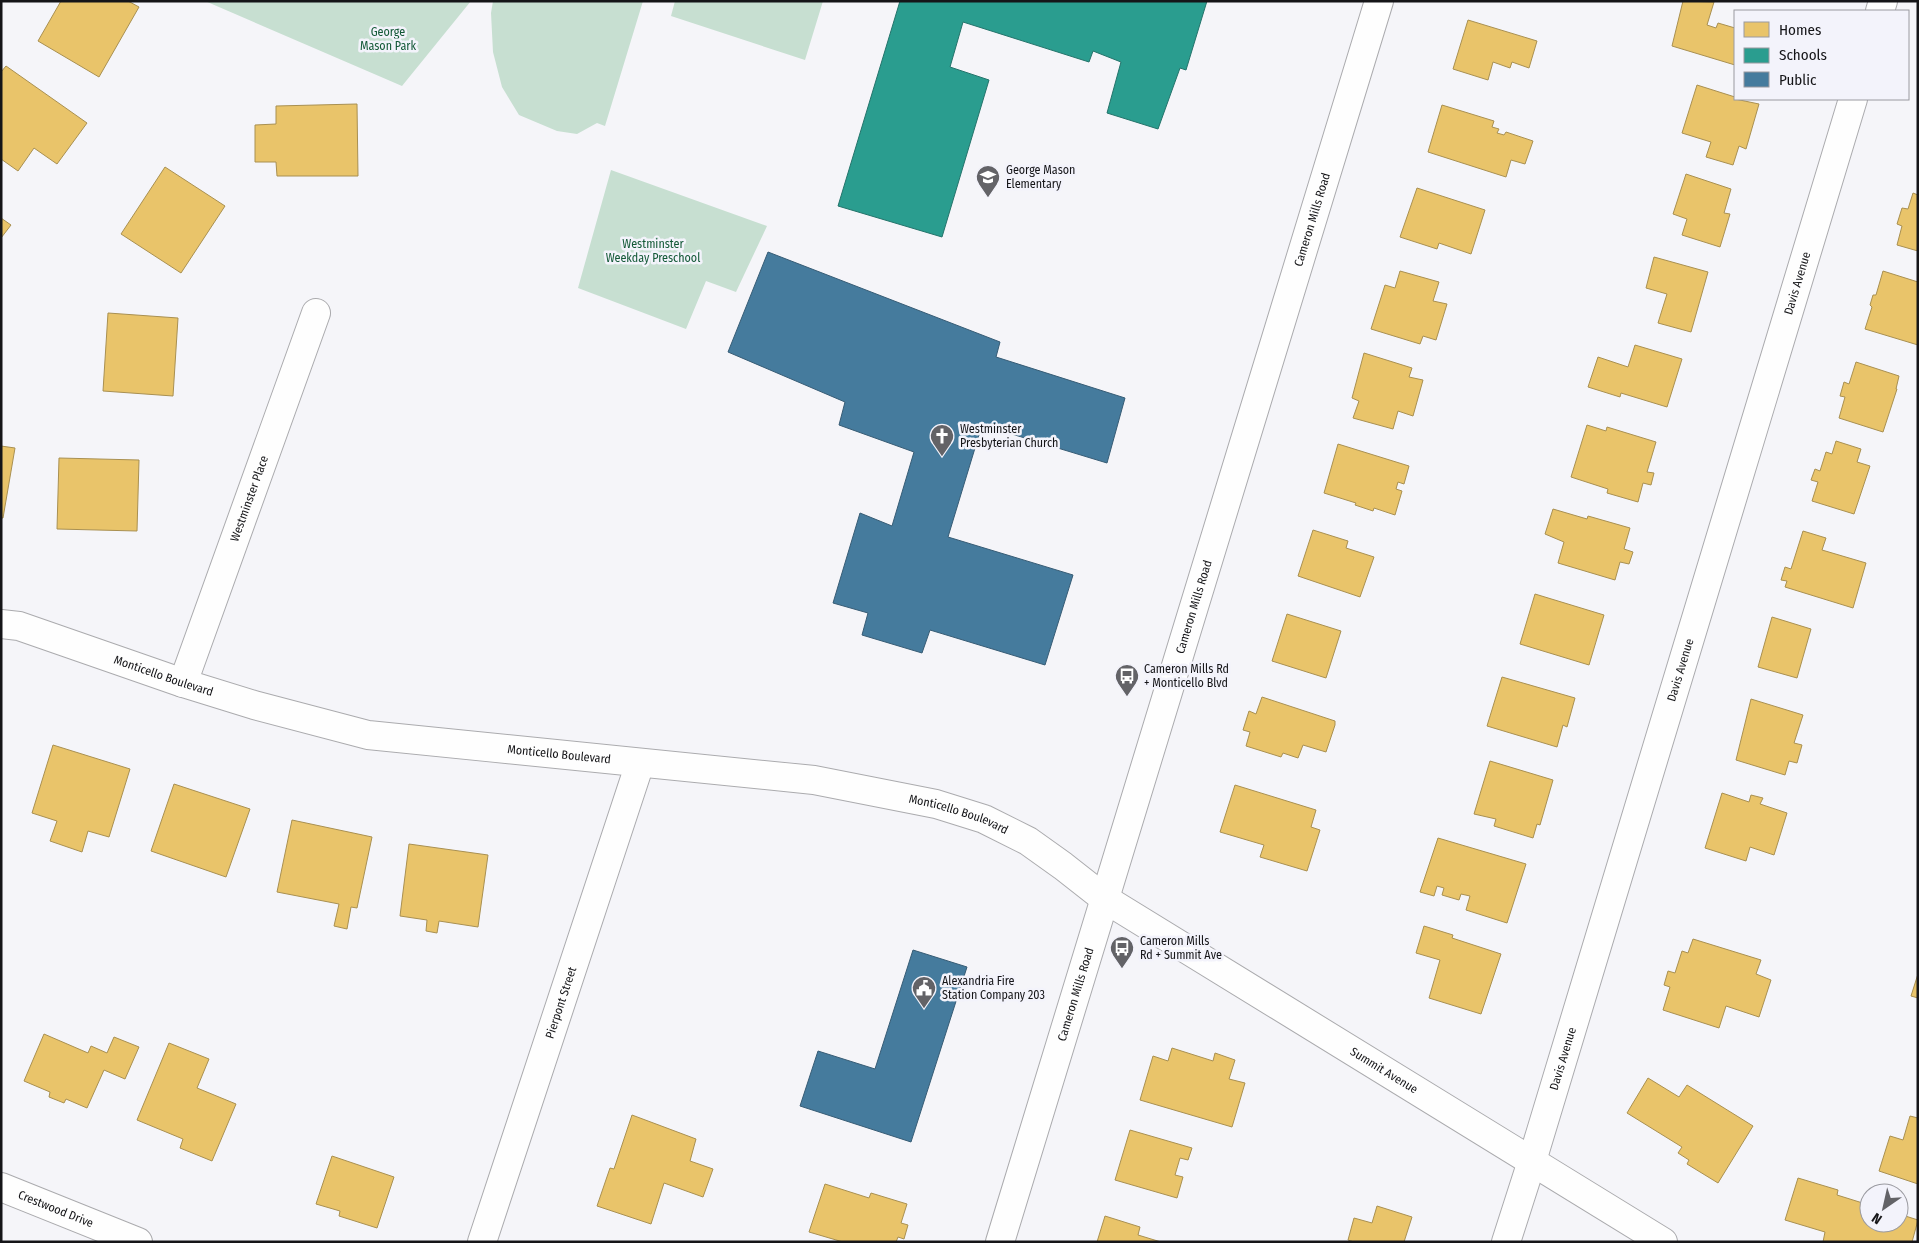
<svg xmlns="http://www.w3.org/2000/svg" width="1919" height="1243" viewBox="0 0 1919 1243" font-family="'Fira Sans Condensed',sans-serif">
  <rect width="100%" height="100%" fill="#f5f5f9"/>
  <path fill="#c7dfd1" d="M 205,1 L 471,1 L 402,86 Z
    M 493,1 L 643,1 L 605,126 L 597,123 L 577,134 L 557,131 L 519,115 L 502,87 L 493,52 L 491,13 Z
    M 675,1 L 823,1 L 805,60 L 671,16 Z
    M 611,170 L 767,226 L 736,292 L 706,281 L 686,329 L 578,288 Z"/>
  <path fill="#e9c46a" stroke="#a99051" d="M 61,1 L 128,1 L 139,7 L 99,77 L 38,41 Z
    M 1683,1 L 1714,2 L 1707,25 L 1716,28 L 1718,23 L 1735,28 L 1735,65 L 1672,46 Z
    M 1468,20 L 1537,41 L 1529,68 L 1512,62 L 1510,68 L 1493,62 L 1488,80 L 1453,69 Z
    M 6,66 L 87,123 L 57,164 L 34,148 L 18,171 L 1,159 L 1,72 Z
    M 1697,85 L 1735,97 L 1735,99 L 1759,104 L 1746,149 L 1739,146 L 1733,165 L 1706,157 L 1711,142 L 1682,133 Z
    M 357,104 L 358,176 L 277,176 L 276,162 L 255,162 L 255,125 L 276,124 L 276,106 Z
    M 1442,105 L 1494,121 L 1492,127 L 1499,129 L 1497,133 L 1504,135 L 1506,132 L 1533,141 L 1525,164 L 1511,160 L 1506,177 L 1428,152 Z
    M 165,167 L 225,206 L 181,273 L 121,234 Z
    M 1686,174 L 1731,189 L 1724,213 L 1730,214 L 1720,247 L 1682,235 L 1687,219 L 1673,214 Z
    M 1417,188 L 1485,210 L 1471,254 L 1439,243 L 1437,249 L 1400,237 Z
    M 1913,193 L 1918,195 L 1918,251 L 1897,245 L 1902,226 L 1897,224 L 1902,208 L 1908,209 Z
    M 1,218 L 11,225 L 1,238 Z
    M 1654,257 L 1708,272 L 1691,332 L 1658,323 L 1667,294 L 1646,288 Z
    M 1400,271 L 1439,282 L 1433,301 L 1447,304 L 1436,340 L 1423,336 L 1420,344 L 1371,329 L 1385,285 L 1395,288 Z
    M 1883,271 L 1918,282 L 1918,345 L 1865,329 L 1872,307 L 1870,305 L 1873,295 L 1876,295 Z
    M 108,313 L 178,318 L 173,396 L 103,391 Z
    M 1635,345 L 1682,359 L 1667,407 L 1621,393 L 1620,397 L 1588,387 L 1598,357 L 1628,367 Z
    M 1364,353 L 1412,368 L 1409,377 L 1423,380 L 1413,416 L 1398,411 L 1393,429 L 1353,418 L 1359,401 L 1352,398 Z
    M 1856,362 L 1899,376 L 1896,389 L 1897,389 L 1883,432 L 1839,418 L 1845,397 L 1840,396 L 1844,382 L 1849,384 Z
    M 1587,425 L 1606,431 L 1607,427 L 1656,442 L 1647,472 L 1654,473 L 1651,485 L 1643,483 L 1638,502 L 1607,493 L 1608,489 L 1571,477 Z
    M 1836,441 L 1861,449 L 1857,462 L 1870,466 L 1854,514 L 1812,501 L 1818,482 L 1811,480 L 1815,469 L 1820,471 L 1826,452 L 1832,454 Z
    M 1338,444 L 1409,466 L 1404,484 L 1398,482 L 1396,489 L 1402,491 L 1395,515 L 1374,508 L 1373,511 L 1355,505 L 1356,503 L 1324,493 Z
    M 1,446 L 15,448 L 3,518 L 1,518 Z
    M 59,458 L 139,460 L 137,531 L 57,529 Z
    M 1553,509 L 1587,519 L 1588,516 L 1630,528 L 1624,549 L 1633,552 L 1629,564 L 1620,562 L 1615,580 L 1558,563 L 1564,542 L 1545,534 Z
    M 1313,530 L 1348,541 L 1346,548 L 1374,557 L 1360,597 L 1298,576 Z
    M 1803,531 L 1826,538 L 1822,550 L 1866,563 L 1853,608 L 1785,587 L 1787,581 L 1781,580 L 1785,567 L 1791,569 Z
    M 1535,594 L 1604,615 L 1589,665 L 1520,644 Z
    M 1287,614 L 1341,631 L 1326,678 L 1272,661 Z
    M 1772,617 L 1811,629 L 1797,678 L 1758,667 Z
    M 1502,677 L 1575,698 L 1567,727 L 1563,725 L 1557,747 L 1487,726 Z
    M 1262,697 L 1335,721 L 1335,725 L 1326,752 L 1303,745 L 1298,758 L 1283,753 L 1281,757 L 1246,746 L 1250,732 L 1243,730 L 1249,711 L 1256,714 Z
    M 1751,699 L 1803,715 L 1794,743 L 1802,745 L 1797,763 L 1789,761 L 1785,775 L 1736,760 Z
    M 53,745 L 130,769 L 109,837 L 88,831 L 82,852 L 50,841 L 57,821 L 32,813 Z
    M 1490,761 L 1553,780 L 1540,825 L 1537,824 L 1533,838 L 1494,826 L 1496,819 L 1474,814 Z
    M 174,784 L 250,809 L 226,877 L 151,851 Z
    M 1235,785 L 1316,810 L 1311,827 L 1320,830 L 1307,871 L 1260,857 L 1264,845 L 1220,832 Z
    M 1722,793 L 1749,802 L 1751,795 L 1763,798 L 1760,804 L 1787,813 L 1774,855 L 1750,847 L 1746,861 L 1705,848 Z
    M 292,820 L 372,837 L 357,908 L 351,907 L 347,929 L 334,926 L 339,904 L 277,892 Z
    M 1438,838 L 1526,864 L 1507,923 L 1466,910 L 1470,896 L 1461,894 L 1459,900 L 1442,895 L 1444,888 L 1437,886 L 1434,896 L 1420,892 Z
    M 409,844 L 488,855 L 478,927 L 439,921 L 437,933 L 426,931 L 427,920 L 400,916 Z
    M 1424,926 L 1453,935 L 1452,938 L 1501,954 L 1481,1014 L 1429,998 L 1440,960 L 1416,953 Z
    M 1693,939 L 1761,960 L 1756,974 L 1771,980 L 1759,1017 L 1726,1006 L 1719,1028 L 1663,1010 L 1670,987 L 1664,985 L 1668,971 L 1675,973 L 1682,951 L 1688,953 Z
    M 1918,974 L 1918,998 L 1911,996 Z
    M 44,1034 L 88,1053 L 91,1046 L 107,1053 L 114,1037 L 139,1047 L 125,1079 L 104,1070 L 87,1108 L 66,1099 L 64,1103 L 49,1097 L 50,1092 L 24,1081 Z
    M 169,1043 L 209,1059 L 197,1088 L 236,1104 L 212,1161 L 180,1148 L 183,1139 L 137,1120 Z
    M 1172,1048 L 1213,1061 L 1215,1053 L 1235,1060 L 1229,1079 L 1245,1083 L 1232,1127 L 1140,1100 L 1153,1056 L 1168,1061 Z
    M 1648,1078 L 1679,1097 L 1687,1085 L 1753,1126 L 1718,1183 L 1687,1164 L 1689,1160 L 1678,1153 L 1682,1147 L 1627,1113 Z
    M 632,1115 L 696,1139 L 690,1161 L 713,1169 L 703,1197 L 664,1183 L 651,1224 L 597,1206 L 610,1168 L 614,1169 Z
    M 1910,1116 L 1918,1118 L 1918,1184 L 1879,1171 L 1890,1136 L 1903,1140 Z
    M 1130,1130 L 1192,1148 L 1188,1160 L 1180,1158 L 1175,1175 L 1183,1177 L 1177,1198 L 1115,1180 Z
    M 332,1156 L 394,1177 L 377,1228 L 339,1216 L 340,1211 L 316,1204 Z
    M 1798,1178 L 1838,1190 L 1837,1195 L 1869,1205 L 1869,1223 L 1899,1223 L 1899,1214 L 1918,1220 L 1912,1242 L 1823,1242 L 1825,1232 L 1785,1220 Z
    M 825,1184 L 869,1198 L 871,1193 L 907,1204 L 901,1223 L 908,1225 L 904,1239 L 898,1237 L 896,1242 L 843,1242 L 809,1232 Z
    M 1377,1206 L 1412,1217 L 1404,1242 L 1354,1242 L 1348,1240 L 1354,1218 L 1372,1223 Z
    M 1105,1216 L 1140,1227 L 1138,1235 L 1161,1242 L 1097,1242 Z"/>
  <path fill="#2a9d8f" stroke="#24746b" d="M 900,1 L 1207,1 L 1186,70 L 1180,68 L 1158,129 L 1107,113 L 1121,62 L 1093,51 L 1089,62 L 963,22 L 950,67 L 989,80 L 942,237 L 838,206 Z"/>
  <path fill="#457b9d" stroke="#375c75" d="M 768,252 L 1000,342 L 996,357 L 1125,398 L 1107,463 L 982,425 L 948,537 L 1073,575 L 1045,665 L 930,630 L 922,653 L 862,635 L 868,613 L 833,603 L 860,513 L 892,526 L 914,452 L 839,425 L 845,402 L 728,352 Z
    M 913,950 L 967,967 L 911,1142 L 800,1106 L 818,1051 L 875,1069 Z"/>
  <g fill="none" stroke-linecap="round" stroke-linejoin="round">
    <g stroke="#ababae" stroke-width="30">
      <g id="minor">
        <path d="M 1880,11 L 1883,1"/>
        <path id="s1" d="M 183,683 L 316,313"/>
        <path id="s2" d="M 1,1187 L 138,1242"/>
        <path id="s3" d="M 482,1242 L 640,763"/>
        <path id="s4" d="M 1506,1242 L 1532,1161 L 1853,99"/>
      </g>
    </g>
    <g stroke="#ababae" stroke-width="30">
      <g id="tertiary">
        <path id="s5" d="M 1,624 L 19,626 L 183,683 L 254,705 L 368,735 L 814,780 L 936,804 L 984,819 L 1028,841 L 1063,866 L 1105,899 L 1663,1242"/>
        <path id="s6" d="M 1000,1242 L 1379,1"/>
      </g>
    </g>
    <use href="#minor" stroke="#fefefe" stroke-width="28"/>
    <use href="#tertiary" stroke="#fefefe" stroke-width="28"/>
  </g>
  <defs>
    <g id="school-pin" transform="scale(1.25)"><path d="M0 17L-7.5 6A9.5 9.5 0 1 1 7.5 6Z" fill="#636367" stroke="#f3f3fb"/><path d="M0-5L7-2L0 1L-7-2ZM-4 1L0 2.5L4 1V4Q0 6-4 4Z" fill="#fff"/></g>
    <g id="church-pin" transform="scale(1.25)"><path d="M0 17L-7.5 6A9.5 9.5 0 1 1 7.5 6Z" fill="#636367" stroke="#f3f3fb"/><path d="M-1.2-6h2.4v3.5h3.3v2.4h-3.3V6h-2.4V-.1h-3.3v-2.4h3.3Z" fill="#fff"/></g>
    <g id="bus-pin" transform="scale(1.25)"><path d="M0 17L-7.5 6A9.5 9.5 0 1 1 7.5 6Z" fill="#636367" stroke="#f3f3fb"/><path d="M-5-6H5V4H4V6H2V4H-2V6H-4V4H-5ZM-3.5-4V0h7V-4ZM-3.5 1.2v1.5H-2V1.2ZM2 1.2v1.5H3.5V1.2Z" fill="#fff"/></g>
    <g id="civic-pin" transform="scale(1.25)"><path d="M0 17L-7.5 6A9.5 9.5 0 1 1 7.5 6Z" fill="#636367" stroke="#f3f3fb"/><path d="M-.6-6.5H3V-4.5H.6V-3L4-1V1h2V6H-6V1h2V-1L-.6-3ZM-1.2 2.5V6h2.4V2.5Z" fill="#fff"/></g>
  </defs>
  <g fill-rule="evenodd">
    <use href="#school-pin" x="988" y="177"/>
    <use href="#church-pin" x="942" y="436"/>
    <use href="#bus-pin" x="1127" y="676"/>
    <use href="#bus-pin" x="1122" y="948"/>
    <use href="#civic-pin" x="924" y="988"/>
  </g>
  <g text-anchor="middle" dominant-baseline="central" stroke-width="5" stroke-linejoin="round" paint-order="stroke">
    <g font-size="12" fill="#135937" stroke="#f3f3fb">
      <text x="388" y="32">George<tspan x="388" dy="14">Mason Park</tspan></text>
      <text x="653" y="244">Westminster<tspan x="653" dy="14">Weekday Preschool</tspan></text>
    </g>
    <g font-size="12" fill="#151518" stroke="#f3f3fb" text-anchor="start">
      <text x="1006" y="170">George Mason<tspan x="1006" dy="14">Elementary</tspan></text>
      <text x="960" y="429">Westminster<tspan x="960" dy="14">Presbyterian Church</tspan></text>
      <text x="1144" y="669">Cameron Mills Rd<tspan x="1144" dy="14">+ Monticello Blvd</tspan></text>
      <text x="1140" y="941">Cameron Mills<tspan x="1140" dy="14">Rd + Summit Ave</tspan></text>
      <text x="942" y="981">Alexandria Fire<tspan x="942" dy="14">Station Company 203</tspan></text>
    </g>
    <g font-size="12" fill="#151518" stroke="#f3f3fb">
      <text stroke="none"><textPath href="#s6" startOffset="1069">Cameron Mills Road</textPath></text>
      <text stroke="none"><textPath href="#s4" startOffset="1002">Davis Avenue</textPath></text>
      <text stroke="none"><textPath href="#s1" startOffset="196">Westminster Place</textPath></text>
      <text stroke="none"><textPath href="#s6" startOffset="664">Cameron Mills Road</textPath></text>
      <text stroke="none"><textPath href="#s4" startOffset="598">Davis Avenue</textPath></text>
      <text stroke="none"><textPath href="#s5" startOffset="171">Monticello Boulevard</textPath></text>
      <text stroke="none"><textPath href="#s5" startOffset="576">Monticello Boulevard</textPath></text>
      <text stroke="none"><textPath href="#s5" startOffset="981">Monticello Boulevard</textPath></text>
      <text stroke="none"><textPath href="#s6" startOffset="259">Cameron Mills Road</textPath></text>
      <text stroke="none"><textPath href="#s3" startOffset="252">Pierpont Street</textPath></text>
      <text stroke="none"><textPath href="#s4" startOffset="192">Davis Avenue</textPath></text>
      <text stroke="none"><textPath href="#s5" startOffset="1480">Summit Avenue</textPath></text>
      <text stroke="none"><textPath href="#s2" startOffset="59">Crestwood Drive</textPath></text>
    </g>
  </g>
  <rect width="1919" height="1243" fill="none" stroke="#151518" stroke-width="5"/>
  <rect x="1734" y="10" width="175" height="90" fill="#f3f3fb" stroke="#9a9aa0"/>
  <rect x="1744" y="22" width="25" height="15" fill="#e9c46a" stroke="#9a9aa0"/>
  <text x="1779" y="35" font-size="15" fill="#151518">Homes</text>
  <rect x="1744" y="48" width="25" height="15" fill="#2a9d8f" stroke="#9a9aa0"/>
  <text x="1779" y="60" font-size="15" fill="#151518">Schools</text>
  <rect x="1744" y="72" width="25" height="15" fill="#457b9d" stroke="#9a9aa0"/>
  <text x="1779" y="85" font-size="15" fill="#151518">Public</text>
  <g transform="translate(1884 1208) rotate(214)"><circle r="24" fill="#f3f3fb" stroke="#9a9aa0"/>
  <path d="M0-4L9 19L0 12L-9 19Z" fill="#636367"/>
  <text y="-8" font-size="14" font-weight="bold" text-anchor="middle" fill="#151518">N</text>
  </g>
</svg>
